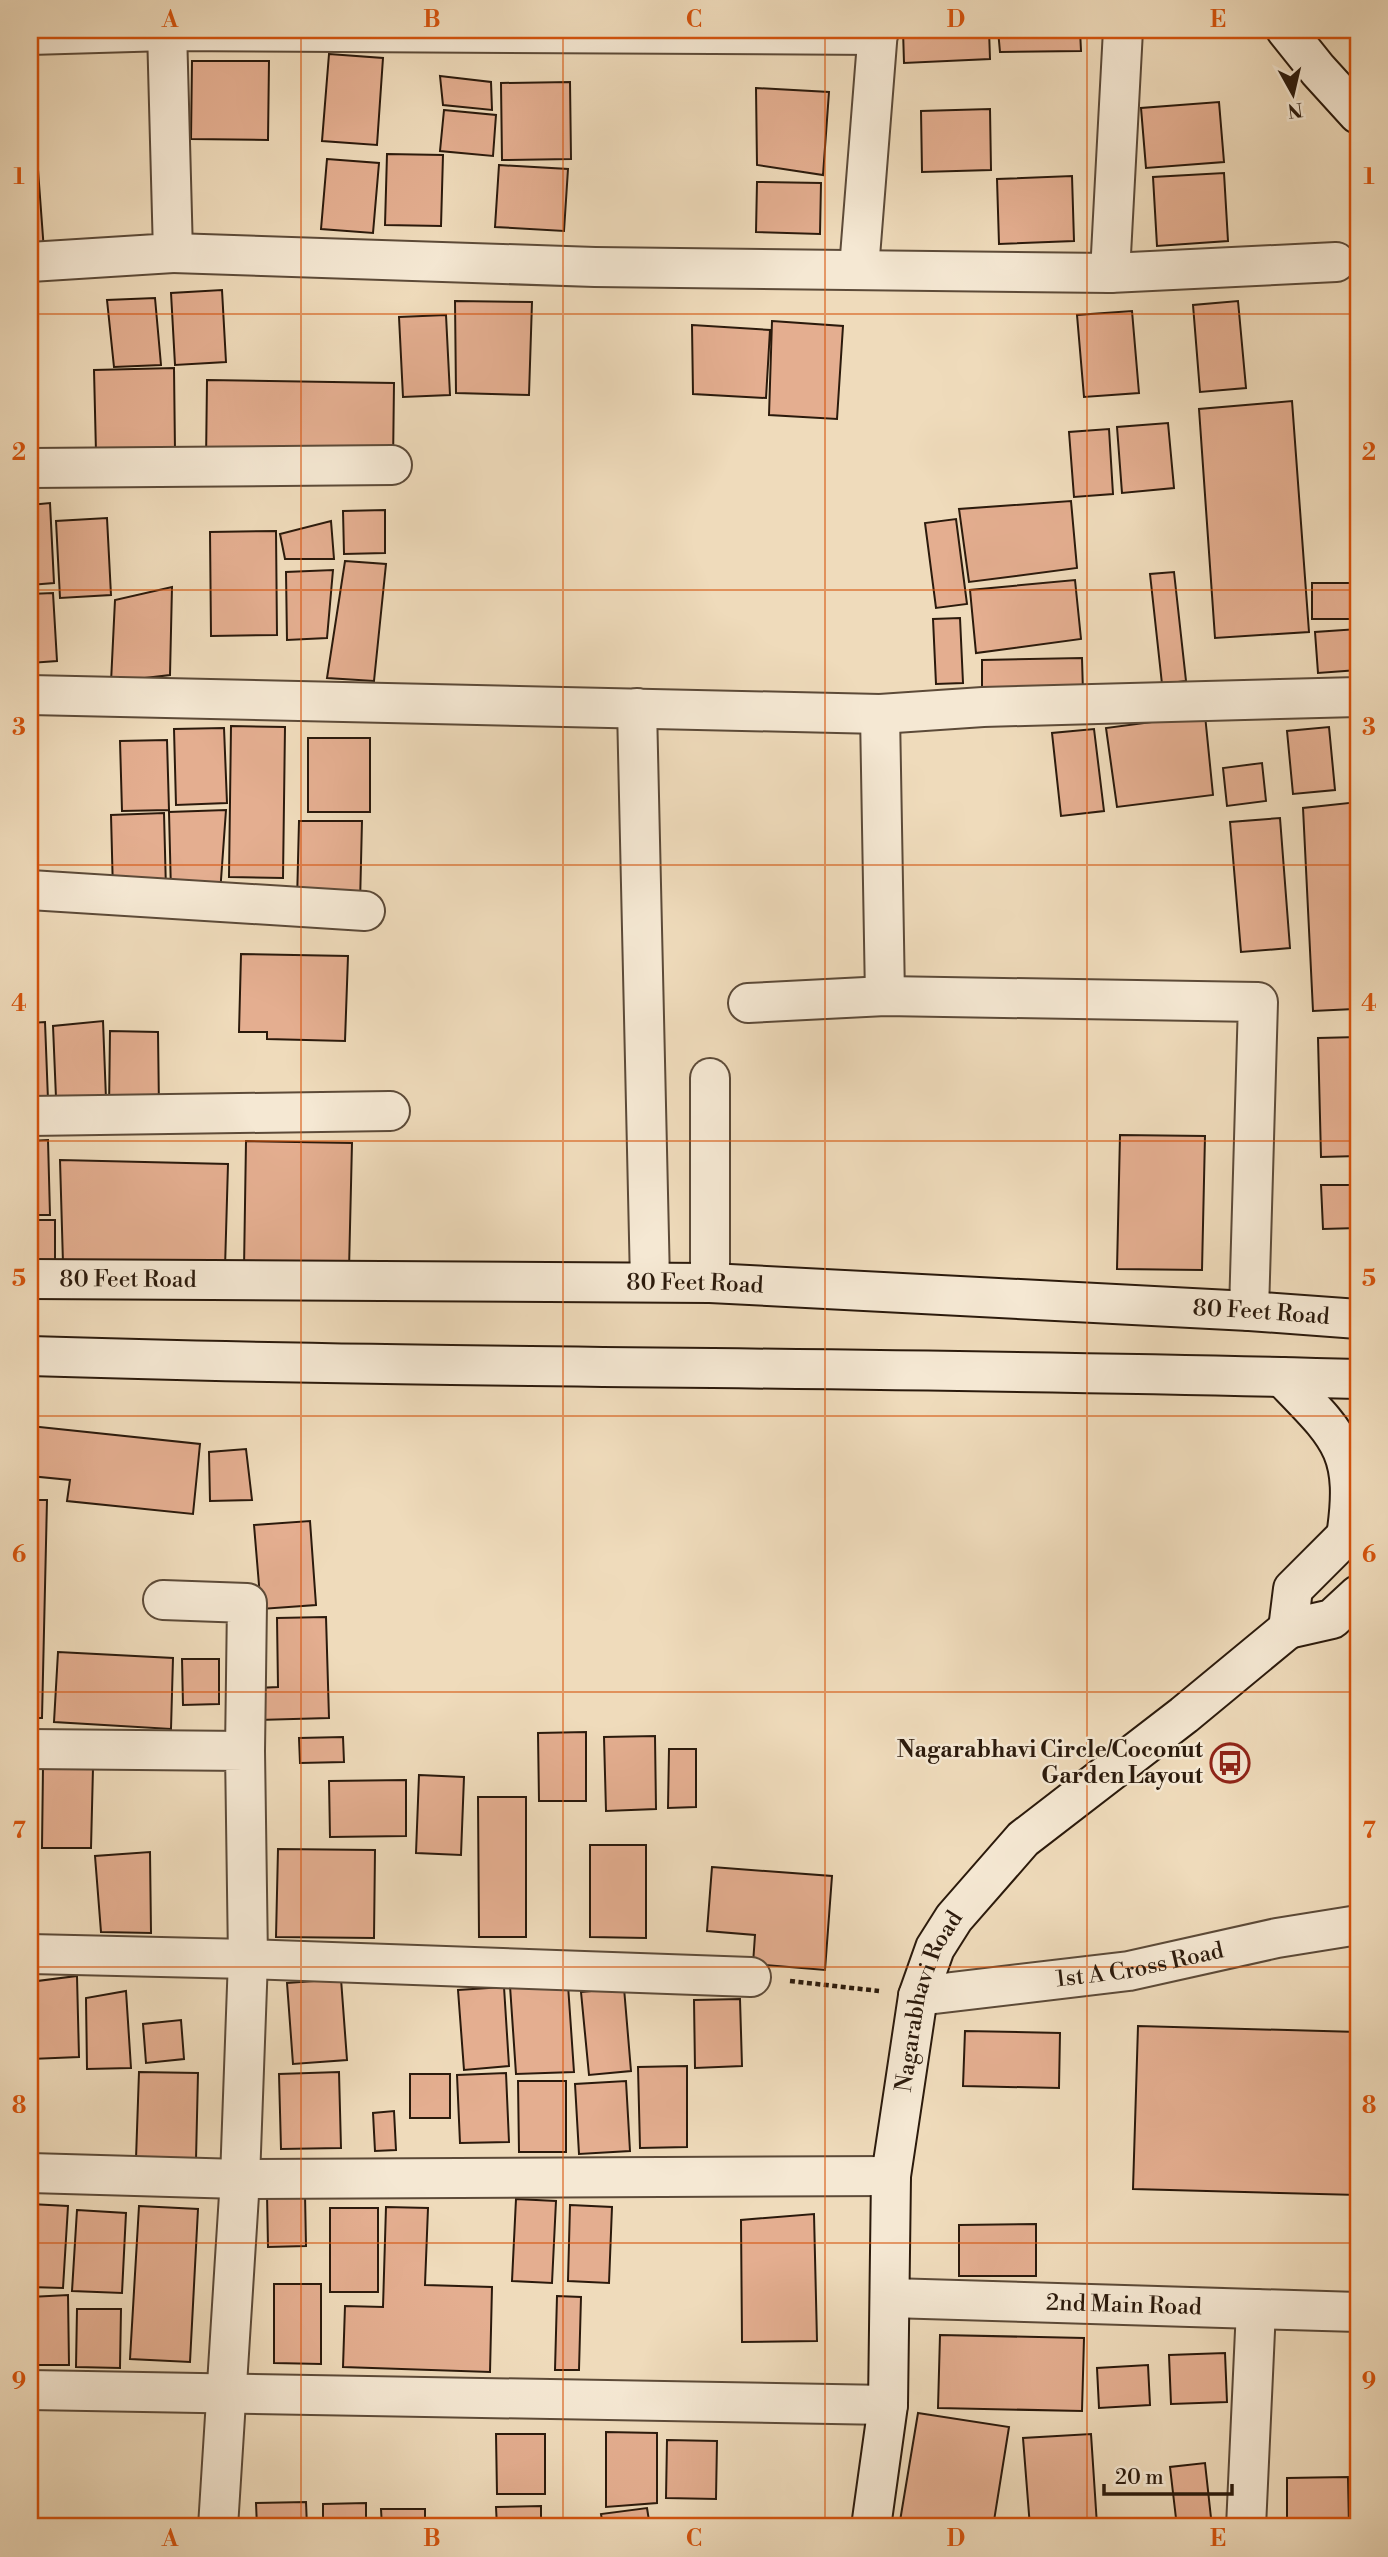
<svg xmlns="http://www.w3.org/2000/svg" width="1388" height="2557" viewBox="0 0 1388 2557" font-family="'Libre Bodoni',serif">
  <rect width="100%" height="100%" fill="#efdbbb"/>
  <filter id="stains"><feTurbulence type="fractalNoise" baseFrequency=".00286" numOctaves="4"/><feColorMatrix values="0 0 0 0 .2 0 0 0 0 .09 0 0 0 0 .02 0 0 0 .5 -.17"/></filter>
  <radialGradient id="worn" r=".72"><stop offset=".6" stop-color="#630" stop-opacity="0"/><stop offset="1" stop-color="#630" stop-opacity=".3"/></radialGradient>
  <path fill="#e4ae90" stroke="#2b1a0c" stroke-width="2" d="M 903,30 L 989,30 L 990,59 L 904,63 Z
    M 998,30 L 1080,30 L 1081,51 L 1000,52 Z
    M 329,54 L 383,58 L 377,145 L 322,141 Z
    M 192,61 L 269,61 L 268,140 L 191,139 Z
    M 440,76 L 491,82 L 492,110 L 443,105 Z
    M 570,82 L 571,159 L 502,160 L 501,83 Z
    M 30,83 L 37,159 L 30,159 Z
    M 756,88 L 829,92 L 823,175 L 757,165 Z
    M 1219,102 L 1224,162 L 1146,168 L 1141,108 Z
    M 990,109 L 991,170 L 922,172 L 921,111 Z
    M 444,110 L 496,115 L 493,156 L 440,151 Z
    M 387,154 L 443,155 L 441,226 L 385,225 Z
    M 327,159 L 379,163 L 373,233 L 321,229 Z
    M 499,165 L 568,169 L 564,231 L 495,227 Z
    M 30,170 L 38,170 L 44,251 L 30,253 Z
    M 1224,173 L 1228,241 L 1157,246 L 1153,177 Z
    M 1072,176 L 1074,241 L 999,244 L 997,179 Z
    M 757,182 L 821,183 L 820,234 L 756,232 Z
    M 222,290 L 226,362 L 175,365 L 171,293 Z
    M 155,298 L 161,365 L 114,367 L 107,300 Z
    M 455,301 L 532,302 L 529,395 L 456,393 Z
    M 1238,301 L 1246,388 L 1200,392 L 1193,305 Z
    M 1132,311 L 1139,393 L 1084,397 L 1077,315 Z
    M 446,315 L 450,395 L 403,397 L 399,317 Z
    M 772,321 L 843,326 L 837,419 L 769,415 Z
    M 692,325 L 770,330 L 766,398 L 693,394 Z
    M 174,368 L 175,452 L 96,453 L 94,370 Z
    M 30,372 L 36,372 L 38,452 L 30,452 Z
    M 207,380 L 394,383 L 393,465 L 206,462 Z
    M 1292,401 L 1309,632 L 1215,638 L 1199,409 Z
    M 1168,423 L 1174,488 L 1122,493 L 1117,427 Z
    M 1109,429 L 1113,494 L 1074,497 L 1069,432 Z
    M 1071,501 L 1077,568 L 969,582 L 959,509 Z
    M 50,503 L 54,583 L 30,585 L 30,505 Z
    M 385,510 L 385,553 L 344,554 L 343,511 Z
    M 107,518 L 111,595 L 60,598 L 56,521 Z
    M 956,519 L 967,604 L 936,608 L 925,523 Z
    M 331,521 L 334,559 L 285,559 L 280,534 Z
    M 276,531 L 277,635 L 211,636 L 210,532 Z
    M 345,561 L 386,564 L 374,681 L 327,678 Z
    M 333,570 L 327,638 L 287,640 L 286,572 Z
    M 1174,572 L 1186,681 L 1162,684 L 1150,574 Z
    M 1075,580 L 1081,639 L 976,653 L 970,590 Z
    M 1312,583 L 1358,583 L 1358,619 L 1312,619 Z
    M 172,587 L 170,675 L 111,682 L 115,600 Z
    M 53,593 L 57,661 L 30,663 L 30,594 Z
    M 960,618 L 963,683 L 936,684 L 933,619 Z
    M 1358,629 L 1358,670 L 1318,673 L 1315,632 Z
    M 1082,658 L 1083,693 L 982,695 L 982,660 Z
    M 1205,715 L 1213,795 L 1117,807 L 1106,728 Z
    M 231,726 L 285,727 L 283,878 L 229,877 Z
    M 1329,727 L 1335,790 L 1293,794 L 1287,731 Z
    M 224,728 L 227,803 L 176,805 L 174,729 Z
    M 1094,729 L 1104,811 L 1061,816 L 1052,733 Z
    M 308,738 L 370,738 L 370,812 L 308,812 Z
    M 167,740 L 169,810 L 122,811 L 120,741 Z
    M 1262,763 L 1266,801 L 1227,806 L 1223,768 Z
    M 1358,802 L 1358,917 L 1352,917 L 1354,1009 L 1313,1011 L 1303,808 Z
    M 226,810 L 220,894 L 171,892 L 169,812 Z
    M 164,813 L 166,890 L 113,892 L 111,815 Z
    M 1280,818 L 1290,948 L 1241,952 L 1230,822 Z
    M 299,821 L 362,821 L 360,904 L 297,902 Z
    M 241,954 L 348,956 L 345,1041 L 267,1039 L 267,1032 L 239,1032 Z
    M 103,1021 L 106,1099 L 56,1098 L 53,1026 Z
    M 45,1022 L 48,1100 L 30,1101 L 30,1023 Z
    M 110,1031 L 158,1032 L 159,1109 L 109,1110 Z
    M 1358,1037 L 1358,1156 L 1321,1157 L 1318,1038 Z
    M 1120,1135 L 1205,1136 L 1202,1270 L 1117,1269 Z
    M 48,1140 L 50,1215 L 30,1215 L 30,1141 Z
    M 246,1141 L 352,1143 L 349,1270 L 244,1268 Z
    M 60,1160 L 228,1164 L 225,1268 L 63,1263 Z
    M 1321,1185 L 1358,1185 L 1358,1228 L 1323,1229 Z
    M 30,1220 L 55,1220 L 55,1266 L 30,1267 Z
    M 30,1426 L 200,1444 L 193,1514 L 67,1501 L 70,1480 L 30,1476 Z
    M 246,1449 L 252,1500 L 210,1501 L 209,1452 Z
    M 30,1500 L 47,1500 L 42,1718 L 30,1718 Z
    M 310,1521 L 316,1605 L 261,1609 L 254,1525 Z
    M 326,1617 L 329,1718 L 258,1720 L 257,1688 L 278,1687 L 277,1618 Z
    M 58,1652 L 173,1658 L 171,1729 L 54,1722 Z
    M 182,1659 L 219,1659 L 219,1704 L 183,1705 Z
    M 586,1732 L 586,1801 L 539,1801 L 538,1733 Z
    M 655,1736 L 656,1809 L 606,1811 L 604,1737 Z
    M 343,1737 L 344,1762 L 300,1763 L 299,1738 Z
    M 669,1749 L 696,1749 L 696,1807 L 668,1808 Z
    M 43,1767 L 93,1768 L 91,1848 L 42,1848 Z
    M 419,1775 L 464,1777 L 461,1855 L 416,1853 Z
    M 406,1780 L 406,1836 L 330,1837 L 329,1781 Z
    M 478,1797 L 526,1797 L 526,1937 L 479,1937 Z
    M 590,1845 L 646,1845 L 646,1938 L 590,1937 Z
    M 278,1849 L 375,1850 L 374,1938 L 276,1937 Z
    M 150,1852 L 151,1933 L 101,1932 L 95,1856 Z
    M 712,1867 L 832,1876 L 825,1970 L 753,1964 L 755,1935 L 707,1931 Z
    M 77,1976 L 79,2057 L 31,2059 L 30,1982 Z
    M 341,1979 L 347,2060 L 293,2064 L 287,1983 Z
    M 568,1985 L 574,2072 L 516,2074 L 510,1986 Z
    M 504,1987 L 509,2066 L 464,2070 L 458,1990 Z
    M 624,1988 L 631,2071 L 589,2075 L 581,1992 Z
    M 126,1991 L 131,2068 L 87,2069 L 86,1998 Z
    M 740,1999 L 742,2066 L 695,2068 L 694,2000 Z
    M 181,2020 L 184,2059 L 146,2063 L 143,2024 Z
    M 1138,2026 L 1358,2032 L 1358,2195 L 1133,2189 Z
    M 965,2031 L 1060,2033 L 1059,2088 L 963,2086 Z
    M 687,2066 L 687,2147 L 640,2148 L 638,2067 Z
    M 139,2072 L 198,2073 L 196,2160 L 136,2159 Z
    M 339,2072 L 341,2148 L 281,2149 L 279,2074 Z
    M 506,2073 L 509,2142 L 460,2143 L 457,2075 Z
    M 410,2074 L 450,2074 L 450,2118 L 410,2118 Z
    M 518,2081 L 566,2081 L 566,2152 L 519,2152 Z
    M 626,2081 L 630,2151 L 579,2154 L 575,2084 Z
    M 394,2111 L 396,2150 L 375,2151 L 373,2113 Z
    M 267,2194 L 305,2194 L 306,2246 L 268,2247 Z
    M 516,2199 L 556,2201 L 552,2283 L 512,2281 Z
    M 30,2204 L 68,2206 L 63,2288 L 30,2287 Z
    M 570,2205 L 612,2207 L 609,2283 L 568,2281 Z
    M 139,2206 L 198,2209 L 190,2362 L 130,2359 Z
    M 386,2207 L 428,2208 L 425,2285 L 492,2287 L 490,2372 L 343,2367 L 345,2306 L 383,2307 Z
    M 330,2208 L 378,2208 L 378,2292 L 330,2292 Z
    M 77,2210 L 126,2213 L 122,2293 L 72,2291 Z
    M 814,2214 L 817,2341 L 742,2342 L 741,2220 Z
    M 1036,2224 L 1036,2276 L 959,2276 L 959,2225 Z
    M 274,2284 L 321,2284 L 321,2364 L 274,2363 Z
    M 68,2295 L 69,2365 L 30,2365 L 30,2297 Z
    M 557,2296 L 581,2297 L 579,2370 L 555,2370 Z
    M 77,2309 L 121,2309 L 120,2368 L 76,2367 Z
    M 940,2335 L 1084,2338 L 1082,2411 L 938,2408 Z
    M 1225,2353 L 1227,2402 L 1171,2404 L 1169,2355 Z
    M 1148,2365 L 1150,2405 L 1099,2408 L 1097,2368 Z
    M 918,2413 L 1009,2427 L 993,2527 L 899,2527 Z
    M 606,2432 L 657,2433 L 657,2503 L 606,2507 Z
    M 496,2434 L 545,2434 L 545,2494 L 497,2494 Z
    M 1091,2434 L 1097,2525 L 1030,2527 L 1023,2438 Z
    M 667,2440 L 717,2441 L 716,2499 L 666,2498 Z
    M 1205,2463 L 1212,2527 L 1177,2527 L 1170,2467 Z
    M 1348,2477 L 1349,2527 L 1287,2527 L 1287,2478 Z
    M 306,2502 L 307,2527 L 257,2527 L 256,2503 Z
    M 366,2503 L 366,2527 L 323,2527 L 323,2504 Z
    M 541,2506 L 541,2527 L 497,2527 L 496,2507 Z
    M 647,2508 L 650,2527 L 603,2527 L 601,2514 Z
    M 381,2509 L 425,2509 L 425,2527 L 382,2527 Z"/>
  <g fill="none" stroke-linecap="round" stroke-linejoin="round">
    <g stroke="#5c4a38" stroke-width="42">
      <g id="street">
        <path d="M 30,35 L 167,31 L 878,35"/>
        <path d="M 173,253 L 595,267 L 1110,273 L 1336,262"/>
        <path d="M 30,262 L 173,253 L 167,30"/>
        <path d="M 859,269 L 878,30"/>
        <path d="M 1110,273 L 1123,30"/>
        <path d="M 30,468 L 392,465"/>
        <path d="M 30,695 L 880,714 L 983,707 L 1358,697"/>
        <path d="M 637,708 L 650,1282"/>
        <path d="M 880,714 L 885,996"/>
        <path d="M 30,890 L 365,911"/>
        <path d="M 748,1003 L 885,996 L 1258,1002 L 1249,1311"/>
        <path d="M 30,1116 L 390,1111"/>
        <path d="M 710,1283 L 710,1078"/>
        <path d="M 163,1600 L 247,1603 L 245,1751"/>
        <path d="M 30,1749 L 245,1751 L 248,1959 L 240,2179 L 218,2527"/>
        <path d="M 30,1954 L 248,1959 L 751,1977"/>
        <path id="s1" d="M 918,1996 L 1129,1971 L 1277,1938 L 1358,1925"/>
        <path d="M 30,2173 L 240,2179 L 891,2176"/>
        <path id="s2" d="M 890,2298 L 1358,2312"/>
        <path d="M 30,2390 L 888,2405"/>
        <path d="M 1246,2527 L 1256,2309"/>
      </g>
    </g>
    <g stroke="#2b1a0c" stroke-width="42">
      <g id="secondary">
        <path d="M 1286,30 L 1318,70 L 1358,114"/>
        <path id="s3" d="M 30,1279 L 710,1283 L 1249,1311 L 1358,1319"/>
        <path d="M 30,1356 C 472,1370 915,1366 1358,1379"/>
        <path d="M 1282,1377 C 1340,1437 1359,1450 1346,1537"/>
        <path d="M 1358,1524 L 1293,1589 L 1288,1629 L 1332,1619 L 1358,1595"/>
        <path id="s4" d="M 871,2527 L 888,2405 L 891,2176 L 918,1996 L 935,1948 L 954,1918 L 1023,1839 L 1184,1715 L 1288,1629"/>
      </g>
    </g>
    <path stroke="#2b1a0c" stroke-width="4.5" stroke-dasharray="5 3.5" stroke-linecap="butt" d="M 790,1981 L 879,1991"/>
    <use href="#street" stroke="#f5e8d3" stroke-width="38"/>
    <use href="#secondary" stroke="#f5e8d3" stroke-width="38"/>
  </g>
  <path fill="none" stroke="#d5530c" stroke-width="2" stroke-opacity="0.55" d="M 301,30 L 301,2527M 563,30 L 563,2527M 825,30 L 825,2527M 1087,30 L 1087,2527M 30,314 L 1358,314M 30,590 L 1358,590M 30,865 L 1358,865M 30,1141 L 1358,1141M 30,1416 L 1358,1416M 30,1692 L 1358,1692M 30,1967 L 1358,1967M 30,2243 L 1358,2243"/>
  <defs>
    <g id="bus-ring" transform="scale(2.0125)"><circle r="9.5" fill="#f5e8d3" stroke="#8f2418" stroke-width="1.5"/><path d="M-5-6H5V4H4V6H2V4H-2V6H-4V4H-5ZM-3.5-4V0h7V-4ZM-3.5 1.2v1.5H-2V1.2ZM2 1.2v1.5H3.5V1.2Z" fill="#8f2418"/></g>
  </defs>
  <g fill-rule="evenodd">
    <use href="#bus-ring" x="1230" y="1763"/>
  </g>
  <g text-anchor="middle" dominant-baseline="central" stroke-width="5" stroke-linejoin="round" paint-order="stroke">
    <g font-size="23" fill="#2b1a0c" stroke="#f5e8d3">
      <text stroke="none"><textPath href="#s3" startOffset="98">80 Feet Road</textPath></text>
      <text stroke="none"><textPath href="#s3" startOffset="665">80 Feet Road</textPath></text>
      <text stroke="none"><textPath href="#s3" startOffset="1232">80 Feet Road</textPath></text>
      <text stroke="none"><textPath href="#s1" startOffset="224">1st A Cross Road</textPath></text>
      <text stroke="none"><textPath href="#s4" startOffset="532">Nagarabhavi Road</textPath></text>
      <text stroke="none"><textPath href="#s2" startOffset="234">2nd Main Road</textPath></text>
    </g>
    <g font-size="23" font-weight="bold" fill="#2b1a0c" stroke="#f5e8d3" text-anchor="end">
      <text x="1203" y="1750">Nagarabhavi Circle/Coconut<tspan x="1203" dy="26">Garden Layout</tspan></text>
    </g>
  </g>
  <rect width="1388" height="2557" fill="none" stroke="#efdbbb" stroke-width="77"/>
  <g transform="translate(1293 94) rotate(172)" stroke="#f5e8d3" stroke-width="5" paint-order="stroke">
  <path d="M0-5L12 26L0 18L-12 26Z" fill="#2b1a0c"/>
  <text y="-10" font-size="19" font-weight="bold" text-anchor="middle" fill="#2b1a0c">N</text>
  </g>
  <path d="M1104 2484v10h128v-10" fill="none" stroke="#2b1a0c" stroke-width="3.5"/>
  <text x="1115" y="2484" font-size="21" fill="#2b1a0c" stroke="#f5e8d3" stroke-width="5" paint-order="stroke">20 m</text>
  <rect x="38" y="38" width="1312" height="2480" fill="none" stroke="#d5530c" stroke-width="2.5"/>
  <g font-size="23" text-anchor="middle" font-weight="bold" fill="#d5530c">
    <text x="170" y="27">A</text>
    <text x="432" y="27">B</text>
    <text x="694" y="27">C</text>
    <text x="956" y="27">D</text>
    <text x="1218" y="27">E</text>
    <text x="19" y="184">1</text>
    <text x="1369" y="184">1</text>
    <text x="19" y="460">2</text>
    <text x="1369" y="460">2</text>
    <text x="19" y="735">3</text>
    <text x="1369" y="735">3</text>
    <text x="19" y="1011">4</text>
    <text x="1369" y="1011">4</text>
    <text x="19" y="1286">5</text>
    <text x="1369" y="1286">5</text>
    <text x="19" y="1562">6</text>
    <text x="1369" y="1562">6</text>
    <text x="19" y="1838">7</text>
    <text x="1369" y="1838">7</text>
    <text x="19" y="2113">8</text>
    <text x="1369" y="2113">8</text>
    <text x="19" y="2389">9</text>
    <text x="1369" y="2389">9</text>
    <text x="170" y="2546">A</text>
    <text x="432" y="2546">B</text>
    <text x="694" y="2546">C</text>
    <text x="956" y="2546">D</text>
    <text x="1218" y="2546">E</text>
  </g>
  <rect width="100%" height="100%" filter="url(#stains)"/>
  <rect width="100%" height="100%" fill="url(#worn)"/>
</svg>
